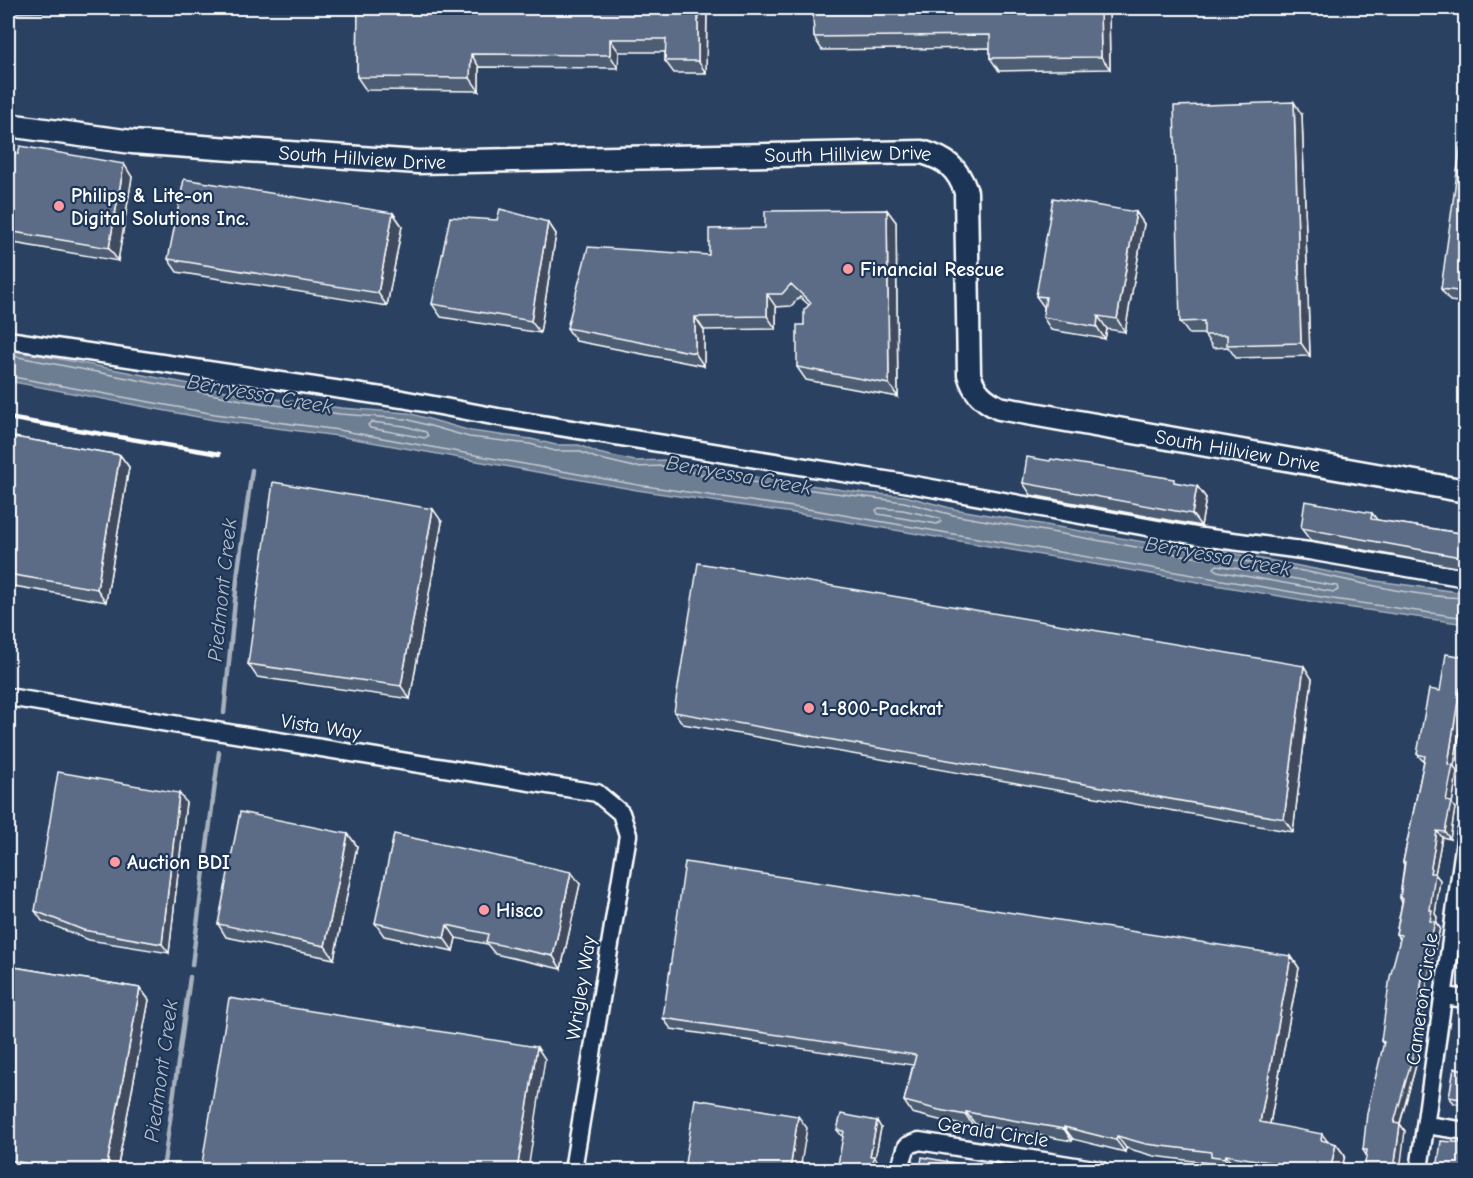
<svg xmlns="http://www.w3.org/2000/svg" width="1473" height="1178" viewBox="0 0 1473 1178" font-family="'Comic Neue',sans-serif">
  <rect width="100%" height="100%" fill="#2a4161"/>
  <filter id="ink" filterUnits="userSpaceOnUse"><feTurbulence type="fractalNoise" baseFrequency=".0167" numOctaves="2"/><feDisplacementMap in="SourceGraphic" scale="12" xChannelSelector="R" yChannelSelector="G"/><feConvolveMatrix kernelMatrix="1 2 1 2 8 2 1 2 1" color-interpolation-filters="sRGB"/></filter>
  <g filter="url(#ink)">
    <path fill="#6d7d92" stroke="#a7b1be" stroke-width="1.5" d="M 8,349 L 247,395 L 341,408 L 408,413 L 471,431 L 531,439 L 556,445 L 579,445 L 598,453 L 635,461 L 664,460 L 714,471 L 864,493 L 905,496 L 954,509 L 1201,552 L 1226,552 L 1377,581 L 1465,593 L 1465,624 L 1332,605 L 813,516 L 637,490 L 338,436 L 214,420 L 8,381 Z"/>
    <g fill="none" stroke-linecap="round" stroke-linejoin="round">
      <path stroke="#c5cbd3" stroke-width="1.5" d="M 8,355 L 247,401 L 340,414 L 406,419 L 469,437 L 530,444 L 555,451 L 578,451 L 596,458 L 634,467 L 664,466 L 713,477 L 904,502 L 953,515 L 1199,558 C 1289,559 1376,595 1466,598
        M 8,376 L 215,414 L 339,430 L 638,485 L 814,510 L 1333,599 L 1466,618
        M 371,422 L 405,426 L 426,432 L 428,436 L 425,438 L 370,428 L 368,425 Z
        M 879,508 L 903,510 L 939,518 L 941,522 L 937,524 L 878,514 L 876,510 Z
        M 1217,565 L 1330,585 L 1337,586 L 1338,590 L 1334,592 L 1217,571 L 1214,568 Z"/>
      <path stroke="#a7b1be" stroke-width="4.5" d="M 224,713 L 238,570 L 252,470
        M 192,965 L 219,752
        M 163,1170 L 190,977"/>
      <g stroke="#fff" stroke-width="21">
        <path id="street" d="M 8,340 L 402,399 L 498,417 L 898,482 L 1202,537 L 1309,551 L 1466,578
          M 8,697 L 597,793 L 621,813 L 628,835 L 573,1170
          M 1444,996 L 1466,999
          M 1426,1125 L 1466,1131
          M 899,1170 L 907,1146 L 919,1141 L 1100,1170
          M 1419,1170 L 1466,833"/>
      </g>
      <g stroke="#fff" stroke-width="27">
        <g id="secondary">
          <path id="s1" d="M 8,125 L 132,142 L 418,162 L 922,152 C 946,159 958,168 966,192 L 969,374 C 974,392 983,400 999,408 L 1466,491"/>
        </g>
      </g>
      <use href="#street" stroke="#1d3557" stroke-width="16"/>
      <use href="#secondary" stroke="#1d3557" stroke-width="22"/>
      <path stroke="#fff" stroke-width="4.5" d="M 8,418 L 219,454"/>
    </g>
    <path fill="#4e5d73" stroke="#fff" stroke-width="1.5" d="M 8,8 L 89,8 L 89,11 L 8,13 Z
      M 358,8 L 707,8 L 706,73 L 674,73 L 665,61 L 665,52 L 619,52 L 618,68 L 479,67 L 479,91 L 366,90 L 357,77 Z
      M 813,8 L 1150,8 L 1150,10 L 1109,11 L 1110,69 L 999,71 L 990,58 L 990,48 L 822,50 L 814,37 Z
      M 1302,115 L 1310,356 L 1236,358 L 1228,347 L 1213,348 L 1204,334 L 1189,334 L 1180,322 Z
      M 1466,143 L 1466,303 L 1450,301 L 1441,289 Z
      M 8,152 L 132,177 L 118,261 L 8,242 Z
      M 887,210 L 896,222 L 898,397 L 806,380 L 797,367 L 804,325 L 809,305 L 800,297 L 791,306 L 776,307 L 776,329 L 704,330 L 704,366 L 576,341 L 567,328 L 709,255 L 765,228 Z
      M 1136,212 L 1144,224 L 1125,332 L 1107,329 L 1105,339 L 1051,330 L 1043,317 L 1044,307 L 1036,296 Z
      M 393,213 L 402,226 L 387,306 L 177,272 L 168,259 Z
      M 548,222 L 556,234 L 540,333 L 441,317 L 432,304 Z
      M 8,436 L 120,455 L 129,467 L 106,602 L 8,585 Z
      M 1023,483 L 1197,486 L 1206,498 L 1201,526 L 1031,495 Z
      M 1377,520 L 1466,534 L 1466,569 L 1310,540 L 1301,528 Z
      M 442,522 L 410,699 L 257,677 L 248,664 Z
      M 1466,657 L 1466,694 L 1454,766 L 1457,772 L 1452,804 L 1455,808 L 1450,839 L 1442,837 L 1435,874 L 1440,880 L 1435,914 L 1437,917 L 1436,923 L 1440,928 L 1428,976 L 1422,1020 L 1425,1024 L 1416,1065 L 1400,1124 L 1405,1131 L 1366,1155 L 1363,1150 L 1384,1045 L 1381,1041 L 1400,939 L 1396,934 L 1402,903 L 1400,898 L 1404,865 L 1403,862 L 1424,761 L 1422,760 L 1417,754 L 1440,691 Z
      M 1312,679 L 1293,832 L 683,724 L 674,712 Z
      M 186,802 L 169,953 L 89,940 L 42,921 L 35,911 Z
      M 348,834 L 357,846 L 334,959 L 226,937 L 218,924 Z
      M 571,872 L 580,884 L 561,969 L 495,954 L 487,944 L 456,938 L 453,951 L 384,936 L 375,923 Z
      M 1291,956 L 1299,968 L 1270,1124 L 1336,1144 L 1345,1156 L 1341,1170 L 1258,1170 L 1234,1167 L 1234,1170 L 1219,1167 L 1217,1164 L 1154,1156 L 1126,1148 L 1125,1152 L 1073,1139 L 1072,1141 L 975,1124 L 974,1127 L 947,1122 L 912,1113 L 904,1101 L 913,1065 L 671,1029 L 663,1018 Z
      M 8,966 L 140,988 L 149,1000 L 117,1170 L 8,1170 Z
      M 1466,1070 L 1466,1105 L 1454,1103 L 1449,1097 Z
      M 877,1121 L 881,1128 L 875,1158 L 879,1163 L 842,1136 L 837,1130 Z"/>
    <path fill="#404c5e" stroke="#fff" stroke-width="1.5" d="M 698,8 L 707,8 L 706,73 L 698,61 Z
      M 1100,8 L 1107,8 L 1109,11 L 1110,69 L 1101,57 Z
      M 610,39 L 619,52 L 618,68 L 610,55 Z
      M 471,54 L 479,67 L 479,91 L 470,78 Z
      M 1294,102 L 1302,115 L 1310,356 L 1301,343 Z
      M 124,164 L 132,177 L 118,261 L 109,248 Z
      M 887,210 L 896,222 L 898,397 L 889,384 Z
      M 1136,212 L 1144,224 L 1125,332 L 1117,319 Z
      M 393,213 L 402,226 L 387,306 L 378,293 Z
      M 548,222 L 556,234 L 540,333 L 531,321 Z
      M 767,294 L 776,307 L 776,329 L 767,316 Z
      M 1098,316 L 1107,329 L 1105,339 L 1097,327 Z
      M 695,317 L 704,330 L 704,366 L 695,353 Z
      M 120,455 L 129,467 L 106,602 L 97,589 Z
      M 1197,486 L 1206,498 L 1201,526 L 1192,514 Z
      M 433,509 L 442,522 L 410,699 L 401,686 Z
      M 1372,513 L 1381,525 L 1371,519 Z
      M 1304,666 L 1312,679 L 1293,832 L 1284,819 Z
      M 1460,688 L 1465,694 L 1454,766 L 1457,772 L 1452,804 L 1455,808 L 1450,839 L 1445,832 L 1448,764 Z
      M 179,793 L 186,802 L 169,953 L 162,944 Z
      M 1437,831 L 1442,837 L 1435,874 L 1440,880 L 1435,914 L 1437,917 L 1436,923 L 1440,928 L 1428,976 L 1422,1020 L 1425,1024 L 1416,1065 L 1398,1130 L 1394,1123 L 1417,1017 L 1430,921 L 1430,873 Z
      M 348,834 L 357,846 L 334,959 L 325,946 Z
      M 571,872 L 580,884 L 561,969 L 553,956 Z
      M 447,925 L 456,938 L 453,951 L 444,938 Z
      M 1291,956 L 1299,968 L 1268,1134 L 1260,1122 Z
      M 140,988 L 149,1000 L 117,1170 L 106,1170 Z
      M 537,1047 L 545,1059 L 528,1170 L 517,1170 Z
      M 966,1112 L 975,1124 L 974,1127 L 966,1115 Z
      M 798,1116 L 807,1128 L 800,1170 L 790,1170 Z
      M 877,1121 L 881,1128 L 875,1158 L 879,1163 L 877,1170 L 872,1170 L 870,1156 Z
      M 1400,1124 L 1405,1131 L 1400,1170 L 1394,1170 Z
      M 1064,1127 L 1073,1139 L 1072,1141 L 1064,1129 Z
      M 1322,1134 L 1331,1146 L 1321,1140 Z
      M 1117,1136 L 1126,1148 L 1125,1152 L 1116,1140 Z
      M 1336,1144 L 1345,1156 L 1341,1170 L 1330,1170 Z
      M 1226,1155 L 1234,1167 L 1234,1170 L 1225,1158 Z"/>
    <path fill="#5b6c86" stroke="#fff" stroke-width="1.5" d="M 358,8 L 698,8 L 698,61 L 665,61 L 666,39 L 610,39 L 610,55 L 471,54 L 470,78 L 357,77 Z
      M 813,8 L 1100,8 L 1101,57 L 990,58 L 990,35 L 814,37 Z
      M 1294,102 L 1301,343 L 1227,345 L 1227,335 L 1204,335 L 1204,321 L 1180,322 L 1174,106 Z
      M 1461,143 L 1466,143 L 1466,292 L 1441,289 Z
      M 20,146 L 124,164 L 109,248 L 8,231 L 8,152 L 18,154 Z
      M 184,179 L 393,213 L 378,293 L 168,259 Z
      M 1053,198 L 1136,212 L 1117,319 L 1098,316 L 1097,327 L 1043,317 L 1046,297 L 1036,296 Z
      M 500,209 L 548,222 L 531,321 L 432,304 L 450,217 L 497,220 Z
      M 887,210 L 889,384 L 797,367 L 797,325 L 804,325 L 804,310 L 811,303 L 791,284 L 782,294 L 767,294 L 767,316 L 695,317 L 695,353 L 567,328 L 588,247 L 709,255 L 709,229 L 765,228 L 765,211 Z
      M 8,436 L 120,455 L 97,589 L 8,574 Z
      M 1027,457 L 1050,461 L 1051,459 L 1174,479 L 1174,482 L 1197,486 L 1192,514 L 1023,483 Z
      M 273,482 L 433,509 L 401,686 L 248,664 Z
      M 1305,501 L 1372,513 L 1371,519 L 1466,534 L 1466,558 L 1301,528 Z
      M 698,563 L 1304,666 L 1284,819 L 674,712 Z
      M 1446,654 L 1466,657 L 1466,689 L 1460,688 L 1448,764 L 1453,765 L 1446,801 L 1451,802 L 1445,832 L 1437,831 L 1430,873 L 1435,873 L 1430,910 L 1432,910 L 1430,921 L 1435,922 L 1423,970 L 1417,1017 L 1420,1018 L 1412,1059 L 1394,1123 L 1400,1124 L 1394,1170 L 1364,1170 L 1367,1150 L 1363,1150 L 1367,1113 L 1384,1042 L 1381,1041 L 1390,977 L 1401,935 L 1396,934 L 1403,899 L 1400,898 L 1405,862 L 1403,862 L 1425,756 L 1417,754 L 1429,689 L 1440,691 Z
      M 58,772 L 179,793 L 162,944 L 83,930 L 35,911 Z
      M 240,812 L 348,834 L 325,946 L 218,924 Z
      M 394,834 L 571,872 L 553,956 L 486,942 L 488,934 L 447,925 L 444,938 L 375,923 Z
      M 685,862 L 1291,956 L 1260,1122 L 1322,1134 L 1321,1140 L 1336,1144 L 1330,1170 L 1309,1170 L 1269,1162 L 1226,1155 L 1225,1158 L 1211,1156 L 1211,1152 L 1146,1144 L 1117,1136 L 1116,1140 L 1064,1127 L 1064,1129 L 966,1112 L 966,1115 L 939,1110 L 904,1101 L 916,1055 L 663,1018 Z
      M 1466,958 L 1466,974 L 1463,973 Z
      M 8,966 L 140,988 L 106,1170 L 66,1170 L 8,1160 Z
      M 229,998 L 537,1047 L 517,1170 L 201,1170 Z
      M 1466,1032 L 1466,1046 L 1461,1044 Z
      M 1454,1068 L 1466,1070 L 1466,1100 L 1449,1097 Z
      M 695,1099 L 798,1116 L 790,1170 L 684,1170 Z
      M 841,1114 L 877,1121 L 870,1156 L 874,1156 L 872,1170 L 837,1170 L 844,1131 L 837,1130 Z
      M 1441,1141 L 1466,1143 L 1466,1170 L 1437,1170 Z
      M 922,1157 L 993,1170 L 920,1170 Z"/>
  </g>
  <g fill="#ff9aa2" stroke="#1d3557" stroke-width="2">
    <circle cx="59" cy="206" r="6"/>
    <circle cx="848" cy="269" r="6"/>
    <circle cx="809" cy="708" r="6"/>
    <circle cx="115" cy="862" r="6"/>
    <circle cx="484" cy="910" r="6"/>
  </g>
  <g text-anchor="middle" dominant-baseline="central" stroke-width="4.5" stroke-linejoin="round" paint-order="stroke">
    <g font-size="20" fill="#fff" stroke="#1d3557">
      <text stroke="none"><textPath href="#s1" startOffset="842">South Hillview Drive</textPath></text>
      <text stroke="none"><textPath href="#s1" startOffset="356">South Hillview Drive</textPath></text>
      <text stroke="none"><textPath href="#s1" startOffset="1450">South Hillview Drive</textPath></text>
      <text transform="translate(321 727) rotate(9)">Vista Way</text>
      <text transform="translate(581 988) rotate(-81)">Wrigley Way</text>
      <text transform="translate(1422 999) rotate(-82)">Cameron Circle</text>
      <text transform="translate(993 1132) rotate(9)">Gerald Circle</text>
    </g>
    <g font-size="20" font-weight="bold" fill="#fff" stroke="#1d3557" text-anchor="start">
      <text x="71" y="195">Philips &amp; Lite-on<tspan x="71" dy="23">Digital Solutions Inc.</tspan></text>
      <text x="860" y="269">Financial Rescue</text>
      <text x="821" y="708">1-800-Packrat</text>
      <text x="127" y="862">Auction BDI</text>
      <text x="496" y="910">Hisco</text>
    </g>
    <g font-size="21" font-style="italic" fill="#b6bec8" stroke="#1d3557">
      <text transform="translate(260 394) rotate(10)">Berryessa Creek</text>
      <text transform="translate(739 475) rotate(10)">Berryessa Creek</text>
      <text transform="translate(1218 556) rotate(10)">Berryessa Creek</text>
      <text transform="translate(222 590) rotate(-84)">Piedmont Creek</text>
      <text transform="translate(161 1071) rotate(-82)">Piedmont Creek</text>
    </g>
  </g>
  <rect width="1473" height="1178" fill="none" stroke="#1d3557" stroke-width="30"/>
  <rect x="15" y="15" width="1443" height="1148" fill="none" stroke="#fff" stroke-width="2" filter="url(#ink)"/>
</svg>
